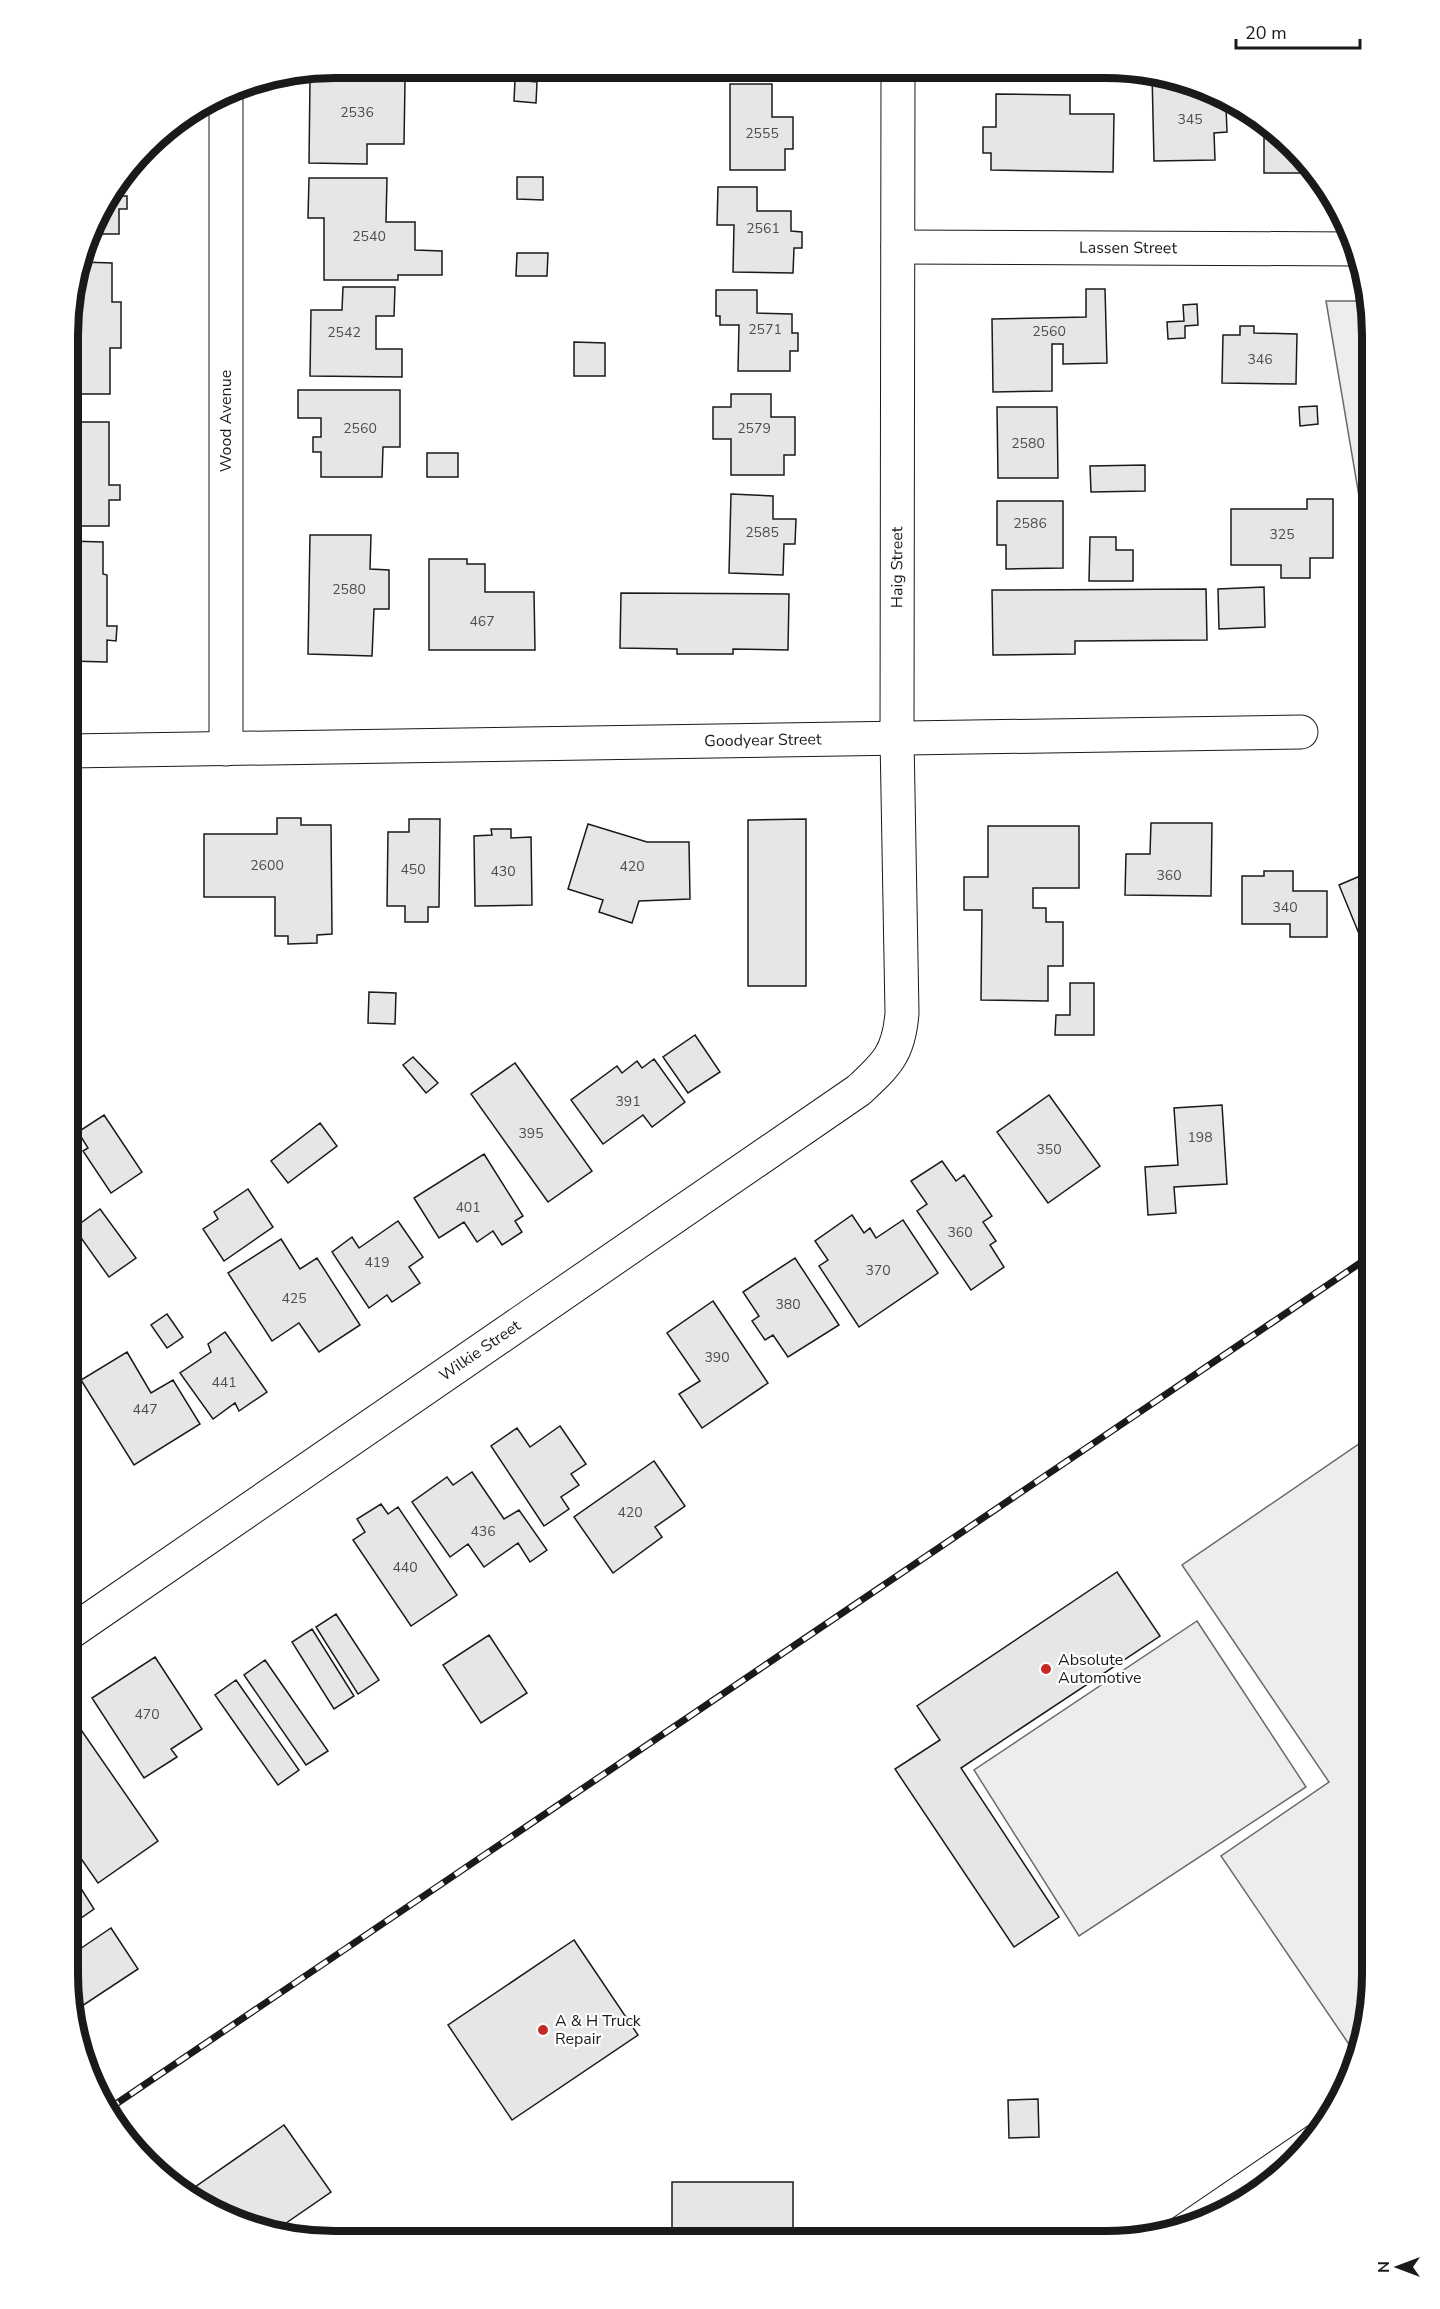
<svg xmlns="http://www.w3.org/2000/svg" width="1440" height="2309" viewBox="0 0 1440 2309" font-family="'Nunito Sans',sans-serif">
  <rect width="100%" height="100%" fill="#fff"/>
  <path fill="#ededed" stroke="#6a6a6a" stroke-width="1.5" d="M 1326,301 L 1366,301 L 1372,335 L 1372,573 Z
    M 1372,1435 L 1372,1992 L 1359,2059 L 1221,1856 L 1329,1782 L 1182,1565 Z
    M 1197,1621 L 1306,1787 L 1079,1936 L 974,1770 Z"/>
  <path fill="#e6e6e6" stroke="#1a1a1a" stroke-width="1.5" d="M 335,68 L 372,68 L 372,72 L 314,73 Z
    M 693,69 L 783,69 L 783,70 L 693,70 Z
    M 1006,69 L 1059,70 L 1059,73 L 1006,74 Z
    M 1112,70 L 1138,70 L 1138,73 L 1112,73 Z
    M 1152,73 L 1208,88 L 1220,95 L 1215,95 L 1216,106 L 1226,106 L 1227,132 L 1214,133 L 1215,160 L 1154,161 Z
    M 310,80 L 405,81 L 404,144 L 367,144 L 367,164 L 309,163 Z
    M 515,80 L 537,82 L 536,103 L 514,101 Z
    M 730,84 L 772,84 L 772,117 L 793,117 L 793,149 L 785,149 L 785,170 L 730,170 Z
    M 996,94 L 1070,95 L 1070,114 L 1114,114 L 1113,172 L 991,170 L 991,153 L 983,153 L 983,127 L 996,127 Z
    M 1264,121 L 1268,123 L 1318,173 L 1264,173 Z
    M 517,177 L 543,177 L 543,200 L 517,199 Z
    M 309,178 L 387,178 L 386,222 L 415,222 L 415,250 L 442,251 L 442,275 L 398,275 L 398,280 L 324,280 L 324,218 L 308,218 Z
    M 118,186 L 118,196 L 127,196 L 127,209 L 119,209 L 119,234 L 90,234 L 95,216 Z
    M 718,187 L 757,187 L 757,211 L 791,211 L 791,231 L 802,232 L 802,248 L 794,248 L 793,273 L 733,272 L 734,225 L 717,225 Z
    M 517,253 L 548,253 L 547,276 L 516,276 Z
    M 81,262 L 112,263 L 112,302 L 121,302 L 121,348 L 110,348 L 110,394 L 70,394 L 70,300 Z
    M 343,287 L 395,287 L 394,316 L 376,316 L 376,349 L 402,349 L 402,377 L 310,376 L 311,310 L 342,310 Z
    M 1086,289 L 1105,289 L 1107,363 L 1063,364 L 1063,344 L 1052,344 L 1052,391 L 993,392 L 992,319 L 1086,317 Z
    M 716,290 L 757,290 L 757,313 L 792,314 L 792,333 L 798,333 L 798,351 L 790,351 L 790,371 L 738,371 L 739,325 L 720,325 L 720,316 L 716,316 Z
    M 1197,304 L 1198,325 L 1185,326 L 1185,338 L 1168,339 L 1167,322 L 1184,321 L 1183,305 Z
    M 1240,326 L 1254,326 L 1254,333 L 1297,334 L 1296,384 L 1222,383 L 1223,335 L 1240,335 Z
    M 574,342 L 605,343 L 605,376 L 574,376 Z
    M 298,390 L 400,390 L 400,447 L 383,447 L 382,477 L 321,477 L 321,452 L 313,452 L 313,437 L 321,437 L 321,418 L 298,418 Z
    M 731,394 L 771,394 L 771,417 L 795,417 L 795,455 L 784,455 L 784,475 L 731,475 L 731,439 L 713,439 L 713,407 L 731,407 Z
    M 1317,406 L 1318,424 L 1300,426 L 1299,407 Z
    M 997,407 L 1057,407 L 1058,478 L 998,478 Z
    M 70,422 L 109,422 L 109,485 L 120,485 L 120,500 L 109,500 L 109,526 L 69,526 Z
    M 427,453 L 458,453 L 458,477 L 427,477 Z
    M 1145,465 L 1145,491 L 1091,492 L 1090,466 Z
    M 731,494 L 773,496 L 773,519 L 796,519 L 795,544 L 784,544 L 783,575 L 729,573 Z
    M 1307,499 L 1333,499 L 1333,558 L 1310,558 L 1310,578 L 1281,578 L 1281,565 L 1231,565 L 1231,509 L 1307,509 Z
    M 997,501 L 1063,501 L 1063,568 L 1006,569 L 1006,545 L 997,545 Z
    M 310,535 L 371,535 L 370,569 L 389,570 L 389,609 L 374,609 L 372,656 L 308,654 Z
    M 1090,537 L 1116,537 L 1116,550 L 1133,550 L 1133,581 L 1089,581 Z
    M 69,541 L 103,542 L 103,574 L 107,575 L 107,626 L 117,626 L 116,641 L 107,640 L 107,662 L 69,661 Z
    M 429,559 L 467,559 L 467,564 L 485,564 L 485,592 L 534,592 L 535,650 L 429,650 Z
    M 1264,587 L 1265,627 L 1219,629 L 1218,589 Z
    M 1206,589 L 1207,640 L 1075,641 L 1075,654 L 993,655 L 992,590 Z
    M 621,593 L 789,594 L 788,650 L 733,649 L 733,654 L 677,654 L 677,649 L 620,648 Z
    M 277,818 L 301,818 L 301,825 L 331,825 L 332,934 L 317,935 L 317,943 L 288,944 L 288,936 L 275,936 L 275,897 L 204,897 L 204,834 L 277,834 Z
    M 409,819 L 440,819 L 439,907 L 428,907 L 428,922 L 405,922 L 405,906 L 387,906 L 388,832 L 409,832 Z
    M 806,819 L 806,986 L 748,986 L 748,820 Z
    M 1151,823 L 1212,823 L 1211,896 L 1125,895 L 1126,854 L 1150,854 Z
    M 588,824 L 647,842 L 689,842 L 690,899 L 639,901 L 632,923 L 599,912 L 603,900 L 568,889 Z
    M 988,826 L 1079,826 L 1079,888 L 1033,888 L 1033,908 L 1046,908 L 1046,922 L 1063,922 L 1063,966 L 1048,966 L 1048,1001 L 981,1000 L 982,910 L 964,910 L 964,877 L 988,877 Z
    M 491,829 L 511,829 L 511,838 L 531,837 L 532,905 L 475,906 L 474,836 L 492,835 Z
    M 1264,871 L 1293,871 L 1293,891 L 1327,891 L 1327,937 L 1290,937 L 1290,924 L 1242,924 L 1242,876 L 1264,876 Z
    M 1372,871 L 1372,937 L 1362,941 L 1339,885 Z
    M 1070,983 L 1094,983 L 1094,1035 L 1055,1035 L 1056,1015 L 1070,1015 Z
    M 369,992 L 396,993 L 395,1024 L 368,1023 Z
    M 695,1035 L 720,1072 L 688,1093 L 663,1057 Z
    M 413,1057 L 438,1083 L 426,1093 L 403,1065 Z
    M 654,1059 L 685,1102 L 652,1127 L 643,1115 L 603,1144 L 571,1100 L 617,1066 L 622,1073 L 637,1061 L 642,1068 Z
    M 515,1063 L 592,1171 L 548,1202 L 471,1094 Z
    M 1049,1095 L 1100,1166 L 1048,1203 L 997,1132 Z
    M 1222,1105 L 1227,1184 L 1174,1187 L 1176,1213 L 1148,1215 L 1145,1167 L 1178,1165 L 1174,1108 Z
    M 104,1115 L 142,1172 L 111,1193 L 83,1151 L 88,1148 L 78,1132 Z
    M 320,1123 L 337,1146 L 288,1183 L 271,1161 Z
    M 484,1154 L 523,1216 L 515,1221 L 522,1232 L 502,1245 L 493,1231 L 477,1242 L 464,1222 L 439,1238 L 414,1198 Z
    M 942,1161 L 956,1181 L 964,1175 L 992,1216 L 983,1222 L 996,1241 L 990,1245 L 1004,1267 L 971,1290 L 917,1211 L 927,1204 L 911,1181 Z
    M 248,1189 L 273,1227 L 224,1261 L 203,1229 L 218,1219 L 214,1212 Z
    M 100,1209 L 136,1258 L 109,1277 L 74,1228 Z
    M 852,1215 L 864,1233 L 870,1228 L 876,1238 L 903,1220 L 938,1273 L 859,1327 L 819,1266 L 828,1260 L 815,1241 Z
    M 398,1221 L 423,1257 L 409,1267 L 420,1283 L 392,1302 L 387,1295 L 369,1308 L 332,1252 L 352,1237 L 359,1248 Z
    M 281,1239 L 300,1269 L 317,1258 L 360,1325 L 319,1352 L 299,1323 L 272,1341 L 228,1273 Z
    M 795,1258 L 839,1325 L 788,1357 L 773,1335 L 765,1340 L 752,1321 L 759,1316 L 743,1292 Z
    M 713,1301 L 768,1383 L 702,1428 L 679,1394 L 700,1381 L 667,1333 Z
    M 167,1314 L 183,1337 L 167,1348 L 151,1325 Z
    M 225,1332 L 267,1392 L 239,1411 L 235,1403 L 213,1419 L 180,1373 L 211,1352 L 208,1344 Z
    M 127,1352 L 151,1393 L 173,1380 L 200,1424 L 134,1465 L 81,1380 Z
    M 560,1426 L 586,1464 L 571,1474 L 579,1485 L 561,1497 L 569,1509 L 544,1526 L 491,1446 L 517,1428 L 530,1447 Z
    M 654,1461 L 685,1506 L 655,1527 L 662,1537 L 613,1573 L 574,1517 Z
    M 472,1472 L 504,1519 L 519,1510 L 547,1550 L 530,1562 L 518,1543 L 484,1567 L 468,1544 L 450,1557 L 412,1502 L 447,1477 L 453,1485 Z
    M 381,1504 L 388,1514 L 398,1507 L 457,1595 L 411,1626 L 353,1540 L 365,1532 L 357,1519 Z
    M 1117,1572 L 1160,1636 L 961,1768 L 1059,1917 L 1014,1947 L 895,1769 L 940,1740 L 917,1706 Z
    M 336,1614 L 379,1680 L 358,1694 L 316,1627 Z
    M 312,1629 L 354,1696 L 334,1709 L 292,1642 Z
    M 489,1635 L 527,1693 L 481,1723 L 443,1665 Z
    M 155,1657 L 202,1729 L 171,1749 L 177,1757 L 144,1778 L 92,1698 Z
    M 265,1660 L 328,1751 L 306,1765 L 244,1675 Z
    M 236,1680 L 299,1770 L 278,1785 L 215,1695 Z
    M 68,1711 L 158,1841 L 98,1883 L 68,1840 L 68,1810 L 71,1808 L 68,1803 Z
    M 68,1868 L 94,1909 L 68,1927 Z
    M 111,1928 L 138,1969 L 79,2008 L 73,2002 L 68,1957 Z
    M 574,1940 L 638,2035 L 512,2120 L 448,2025 Z
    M 1038,2099 L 1039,2137 L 1009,2138 L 1008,2100 Z
    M 284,2125 L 331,2192 L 273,2232 L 232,2221 L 185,2194 Z
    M 672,2182 L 793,2182 L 793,2241 L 672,2240 Z
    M 1081,2231 L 1101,2235 L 1099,2241 L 1078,2241 Z"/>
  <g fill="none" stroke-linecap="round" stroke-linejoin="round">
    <g stroke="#1a1a1a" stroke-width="20">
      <path id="lane" d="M 1175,2228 L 1323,2127"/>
    </g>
    <g stroke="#1a1a1a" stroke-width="35">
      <g id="street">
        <path id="s1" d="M 898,247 L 1356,249"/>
        <path d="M 226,749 L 226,92"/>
        <path id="s2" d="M 69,751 L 1301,732"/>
        <path id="s3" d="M 68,1634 L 859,1090 C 887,1064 899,1053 902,1013 L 897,738 L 898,69"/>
      </g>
    </g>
    <use href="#lane" stroke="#fff" stroke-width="18"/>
    <use href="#street" stroke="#fff" stroke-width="33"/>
    <g stroke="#1a1a1a" stroke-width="7">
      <path id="rail" d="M 107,2110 L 1372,1255"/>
    </g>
    <use href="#rail" stroke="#fff" stroke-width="4.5" stroke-dasharray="14" stroke-linecap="butt"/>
  </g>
  <g fill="#c62828" stroke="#fff" stroke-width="2">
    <circle cx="1046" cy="1669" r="6"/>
    <circle cx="543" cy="2030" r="6"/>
  </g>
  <g text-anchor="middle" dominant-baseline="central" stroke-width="4.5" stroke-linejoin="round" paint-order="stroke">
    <g font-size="14" fill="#4d4d4d">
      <text x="357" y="112">2536</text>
      <text x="1190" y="119">345</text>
      <text x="762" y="133">2555</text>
      <text x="763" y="228">2561</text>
      <text x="369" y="236">2540</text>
      <text x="765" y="329">2571</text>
      <text x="1049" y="331">2560</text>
      <text x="344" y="332">2542</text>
      <text x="1260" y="359">346</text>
      <text x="360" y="428">2560</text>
      <text x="754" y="428">2579</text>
      <text x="1028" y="443">2580</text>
      <text x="1030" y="523">2586</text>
      <text x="762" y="532">2585</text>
      <text x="1282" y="534">325</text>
      <text x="349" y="589">2580</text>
      <text x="482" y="621">467</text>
      <text x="267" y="865">2600</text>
      <text x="632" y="866">420</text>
      <text x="413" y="869">450</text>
      <text x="503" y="871">430</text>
      <text x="1169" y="875">360</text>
      <text x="1285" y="907">340</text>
      <text x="628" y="1101">391</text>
      <text x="531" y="1133">395</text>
      <text x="1200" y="1137">198</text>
      <text x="1049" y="1149">350</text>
      <text x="468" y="1207">401</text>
      <text x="960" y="1232">360</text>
      <text x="377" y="1262">419</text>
      <text x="878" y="1270">370</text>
      <text x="294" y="1298">425</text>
      <text x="788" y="1304">380</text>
      <text x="717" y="1357">390</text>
      <text x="224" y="1382">441</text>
      <text x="145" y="1409">447</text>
      <text x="630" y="1512">420</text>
      <text x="483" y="1531">436</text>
      <text x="405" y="1567">440</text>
      <text x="147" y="1714">470</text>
    </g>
    <g font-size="16" fill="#1a1a1a" stroke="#fff">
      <text stroke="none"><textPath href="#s1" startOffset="230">Lassen Street</textPath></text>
      <text transform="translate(226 421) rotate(-90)">Wood Avenue</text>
      <text stroke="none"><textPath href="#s3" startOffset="1497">Haig Street</textPath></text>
      <text stroke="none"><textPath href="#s2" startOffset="694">Goodyear Street</textPath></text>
      <text stroke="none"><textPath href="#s3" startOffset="500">Wilkie Street</textPath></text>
    </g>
    <g font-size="16" fill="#1a1a1a" stroke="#fff" text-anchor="start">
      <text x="1058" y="1660">Absolute<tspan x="1058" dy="18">Automotive</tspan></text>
      <text x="555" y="2021">A &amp; H Truck<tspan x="555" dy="18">Repair</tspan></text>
    </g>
  </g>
  <path d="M0 0H1440V2309H0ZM335 78H1105A257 257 0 0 1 1362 335V1974A257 257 0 0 1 1105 2231H335A257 257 0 0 1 78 1974V335A257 257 0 0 1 335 78Z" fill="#fff" fill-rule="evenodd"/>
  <path fill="none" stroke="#1a1a1a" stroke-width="8" d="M335 78H1105A257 257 0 0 1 1362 335V1974A257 257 0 0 1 1105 2231H335A257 257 0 0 1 78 1974V335A257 257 0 0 1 335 78Z"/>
  <g transform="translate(1398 2267) rotate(270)" stroke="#ffffff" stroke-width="4.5" paint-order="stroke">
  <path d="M0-4.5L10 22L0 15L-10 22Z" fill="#1a1a1a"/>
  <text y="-9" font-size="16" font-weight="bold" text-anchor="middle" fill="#1a1a1a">N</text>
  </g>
  <path d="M1236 39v9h124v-9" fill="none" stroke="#1a1a1a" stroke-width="3"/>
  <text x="1245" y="39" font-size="18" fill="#1a1a1a" stroke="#ffffff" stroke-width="4.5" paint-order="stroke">20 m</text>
</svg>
